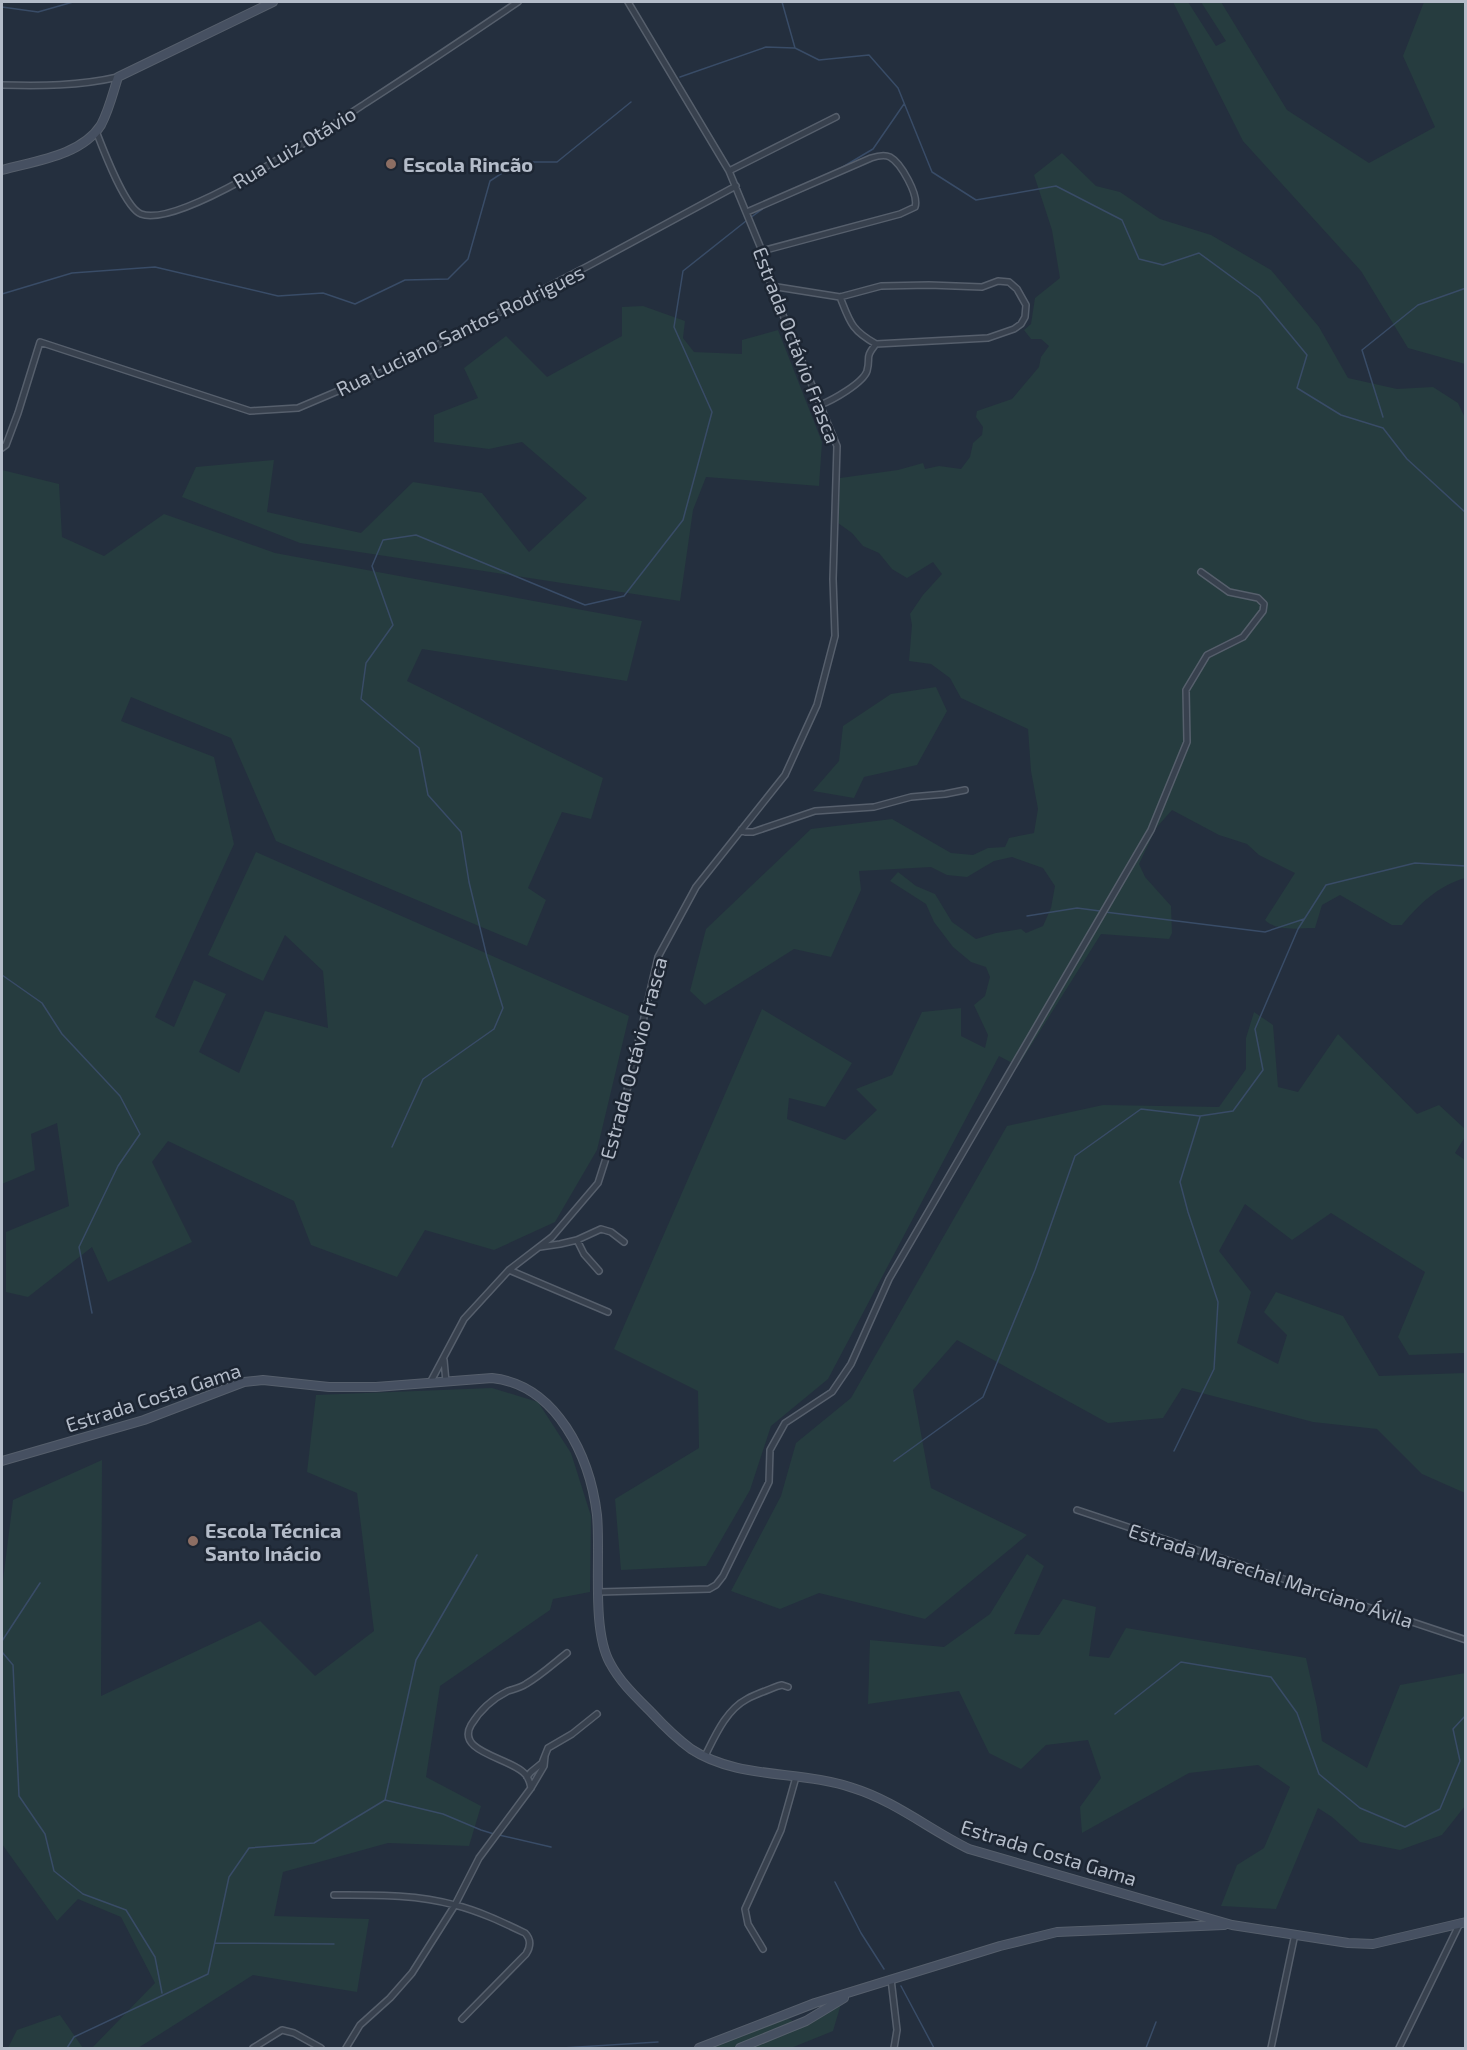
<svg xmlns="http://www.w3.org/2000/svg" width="1467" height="2050" viewBox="0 0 1467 2050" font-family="'Exo 2',sans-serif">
  <rect width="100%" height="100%" fill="#242f3e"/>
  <path fill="#263c3f" d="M 1173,2 L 1188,2 L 1216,46 L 1226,41 L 1201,2 L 1221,2 L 1287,110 L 1369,163 L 1435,127 L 1403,56 L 1424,2 L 1465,2 L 1465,364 L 1408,348 L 1361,271 L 1243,141 Z
    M 1062,153 L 1096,186 L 1120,192 L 1160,219 L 1211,235 L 1271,270 L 1319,327 L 1348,378 L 1397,389 L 1433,387 L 1458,403 L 1466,420 L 1465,878 C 1438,886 1419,904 1402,925 L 1392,925 L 1340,895 L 1322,905 L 1315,928 C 1299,928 1277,932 1265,920 L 1295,873 L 1259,855 L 1247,844 L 1219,835 L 1172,810 L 1156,828 L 1139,864 L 1145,877 L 1171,906 L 1172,933 L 1169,939 L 1101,934 L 1018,1066 L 999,1056 L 828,1379 L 771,1426 L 750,1490 L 706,1566 L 621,1570 L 615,1499 L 699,1448 L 698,1391 L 614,1349 L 762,1009 L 852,1063 L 825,1107 L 789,1098 L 787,1119 L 845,1140 L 877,1110 L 856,1089 L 892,1075 L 922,1012 L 961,1008 L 961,1036 L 985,1048 L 988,1035 L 974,1005 L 985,996 L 990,977 L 986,967 L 971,962 L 953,947 L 934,922 L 926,904 L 890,881 L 898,872 L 916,886 L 935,894 L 952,922 L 976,939 L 996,933 L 1021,929 L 1026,933 L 1043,926 L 1051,908 L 1055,886 L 1043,868 L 1012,857 L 994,861 L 967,877 L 947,875 L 931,867 L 859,871 L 861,890 L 831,957 L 794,949 L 705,1005 L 690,991 L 706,929 L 811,829 L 892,819 L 951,853 L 973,855 L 988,848 L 1005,847 L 1009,838 L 1034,833 L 1038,809 L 1031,771 L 1028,729 L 961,698 L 950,678 L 931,664 L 909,661 L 912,625 L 910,614 L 923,595 L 942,574 L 933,562 L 907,578 L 892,569 L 879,553 L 863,546 L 852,533 L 838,523 L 840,478 L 898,470 L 923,463 L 925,469 L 939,466 L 961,469 L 970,457 L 973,443 L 982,435 L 983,427 L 976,417 L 977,411 L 1012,399 L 1039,367 L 1041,357 L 1049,346 L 1041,339 L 1031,339 L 1024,330 L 1031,324 L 1035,298 L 1060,278 L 1052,230 L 1034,175 Z
    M 643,306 L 685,321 L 683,338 L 694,352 L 742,354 L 742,340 L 778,330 L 822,442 L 819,486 L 706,477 L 693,510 L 680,601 L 300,543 L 182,497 L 196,467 L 274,460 L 267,512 L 361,533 L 413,482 L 482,493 L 529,552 L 587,498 L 522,442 L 489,449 L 434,442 L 434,415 L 478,398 L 464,368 L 506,336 L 547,377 L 622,336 L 622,307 Z
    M 2,470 L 59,484 L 62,537 L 104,556 L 164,514 L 275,553 L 642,621 L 627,681 L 422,649 L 407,681 L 603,778 L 591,819 L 562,812 L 528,888 L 546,900 L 527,946 L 276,841 L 231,738 L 131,697 L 121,721 L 214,757 L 234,844 L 155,1017 L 174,1027 L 194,980 L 226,994 L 199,1052 L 239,1073 L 265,1011 L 328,1028 L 323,971 L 285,935 L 263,981 L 208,955 L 256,852 L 629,1016 L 597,1150 L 555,1222 L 494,1250 L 425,1230 L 397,1277 L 311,1245 L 294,1201 L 168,1141 L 152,1162 L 192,1242 L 108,1282 L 92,1247 L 28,1297 L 6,1292 L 6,1232 L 69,1206 L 57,1123 L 31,1134 L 35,1170 L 2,1184 Z
    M 936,687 L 947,711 L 917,765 L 864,777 L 854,798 L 813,791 L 839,761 L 843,726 L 891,694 Z
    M 1254,1012 L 1273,1025 L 1278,1087 L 1298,1092 L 1338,1034 L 1417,1114 L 1439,1105 L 1465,1129 L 1465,1137 L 1455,1153 L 1465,1160 L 1465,1353 L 1409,1355 L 1398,1337 L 1425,1272 L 1331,1213 L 1292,1240 L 1245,1204 L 1219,1251 L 1251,1292 L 1237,1343 L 1278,1364 L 1287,1335 L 1264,1312 L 1276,1292 L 1343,1316 L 1379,1376 L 1465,1373 L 1465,1493 L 1422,1474 L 1377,1429 L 1313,1422 L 1182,1388 L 1163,1418 L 1108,1423 L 957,1340 L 913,1390 L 931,1488 L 1027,1535 L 925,1619 L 819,1593 L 780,1609 L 731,1591 L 781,1496 L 796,1443 L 851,1398 L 1007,1126 L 1103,1105 L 1219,1107 L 1246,1069 L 1246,1038 Z
    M 492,1388 L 538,1402 L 571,1453 L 591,1516 L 590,1592 L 553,1599 L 550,1610 L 440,1686 L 426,1777 L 481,1806 L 469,1846 L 388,1843 L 283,1872 L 274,1916 L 369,1919 L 357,1992 L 253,1975 L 138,2048 L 92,2048 L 155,1983 L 121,1917 L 78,1899 L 57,1921 L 2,1844 L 2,1588 L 13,1500 L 102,1460 L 101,1696 L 260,1621 L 315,1676 L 374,1631 L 357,1493 L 307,1472 L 316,1395 Z
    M 1027,1554 L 1044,1566 L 1014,1634 L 1039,1635 L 1063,1599 L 1096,1607 L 1089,1656 L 1109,1658 L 1126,1628 L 1306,1658 L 1317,1707 L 1322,1741 L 1367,1768 L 1400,1685 L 1465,1673 L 1465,1806 L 1442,1835 L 1400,1850 L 1360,1842 L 1332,1817 L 1318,1808 L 1276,1909 L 1221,1906 L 1237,1865 L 1264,1848 L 1290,1787 L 1258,1765 L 1189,1773 L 1082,1833 L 1080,1807 L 1101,1778 L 1088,1740 L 1046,1745 L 1021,1769 L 989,1753 L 959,1691 L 868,1704 L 870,1640 L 944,1647 L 990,1614 Z
    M 841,2004 L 833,2031 L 791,2048 L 749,2048 L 802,2027 Z
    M 60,2015 L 83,2048 L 8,2048 L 17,2030 Z
    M 785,2018 L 792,2020 L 791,2024 L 732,2048 L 709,2048 Z"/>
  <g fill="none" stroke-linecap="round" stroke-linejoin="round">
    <path stroke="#394c67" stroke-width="1.5" d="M 782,2 L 795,48 L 819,60 L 869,55 L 898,88 L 932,172 L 976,200 L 1056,186 L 1122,220 L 1139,259 L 1163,265 L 1199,253 L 1259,297 L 1307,355 L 1297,388 L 1341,415 L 1383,428 L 1407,459 L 1466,513
      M 2,7 L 38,12 L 73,2
      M 680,77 L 766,47 L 794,48
      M 841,168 L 873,149 L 904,104
      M 783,199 L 809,188
      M 750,218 L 765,207
      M 2,294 L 72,273 L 155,267 L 278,296 L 323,293 L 355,304 L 405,280 L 448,279 L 468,259 L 490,181 L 519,162 L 557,162 L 631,102
      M 1383,417 L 1362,350 L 1418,305 L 1466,288
      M 1105,912 L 1265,932 L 1304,919
      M 1027,916 L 1077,908 L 1100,911
      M 2,975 L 42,1003 L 62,1034 L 120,1096 L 140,1134 L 118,1166 L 79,1247 L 92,1313
      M 392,1147 L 423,1079 L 494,1029 L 503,1008 L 487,957 L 469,882 L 461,832 L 428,795 L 419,748 L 361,699 L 366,663 L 393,625 L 372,566 L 383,540 L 416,535 L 585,605 L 624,596 L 683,520 L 712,412 L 674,327 L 683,271 L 746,221
      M 1174,1451 L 1214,1369 L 1218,1302 L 1188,1212 L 1180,1182 L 1200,1117
      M 894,1461 L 983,1397 L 1035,1270 L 1075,1156 L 1141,1109 L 1200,1116 L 1233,1111 L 1263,1070 L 1255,1029 L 1298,929 L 1326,885 L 1415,863 L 1466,866
      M 2,1641 L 40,1583
      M 2,1652 L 13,1665 L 19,1796 L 45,1834 L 54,1871 L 83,1894 L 126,1910 L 155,1957 L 162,1993
      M 1115,1714 L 1181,1662 L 1271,1677 L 1297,1713 L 1319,1774 L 1360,1808 L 1405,1827 L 1440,1809 L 1460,1761 L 1453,1729 L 1466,1715
      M 385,1800 L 443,1814 L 481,1830 L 494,1834
      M 499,1835 L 551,1847
      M 835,1882 L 861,1933 L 884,1969
      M 215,1943 L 334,1944
      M 901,1986 L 934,2048
      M 67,2048 L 74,2037 L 208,1974 L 229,1877 L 249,1848 L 314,1843 L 385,1800 L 416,1660 L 477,1555
      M 562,2048 L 658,2042
      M 1146,2048 L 1156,2022"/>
    <g stroke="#565f6c" stroke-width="8">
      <path id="street" d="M 2,85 C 41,86 79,86 118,77
        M 96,131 C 103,149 125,208 141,214 C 181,229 329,127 366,103 C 417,70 468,36 518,2
        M 729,171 L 836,117
        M 747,212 L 871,158 C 877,156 884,154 890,157 C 901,163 919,195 915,207 L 900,214 L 762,251
        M 771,286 L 840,297 L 881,286 L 929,285 L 982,287 L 998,281 L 1009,282 L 1017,289 L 1026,305 L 1025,317 L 1021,324 L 1014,329 L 988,338 L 876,344 C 864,359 871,356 867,371 C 863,383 833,400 820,405
        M 840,297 C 850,322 851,330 876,344
        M 2,448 L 6,445 L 18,413 L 40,342 L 250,411 L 298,408 L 397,366 L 588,266 L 736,186
        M 741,830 L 745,832 L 753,832 L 815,811 L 874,807 L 911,797 L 945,794 L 965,790
        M 577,1240 L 584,1254 L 599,1271
        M 540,1247 L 560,1244 L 577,1240 L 601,1229 L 611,1232 L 624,1242
        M 509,1270 L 608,1312
        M 444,1360 L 446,1382
        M 430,1383 L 464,1319 L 509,1270 L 552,1237 L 598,1183 L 625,1099 L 658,957 L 696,887 L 785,775 L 817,705 L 835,636 L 833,579 L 837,446 L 771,286 L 762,251 L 729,171 L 628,2
        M 1077,1510 L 1466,1640
        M 599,1592 L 709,1589 L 716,1585 L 723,1576 L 769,1482 L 770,1450 L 785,1423 L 832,1392 L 851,1364 L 889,1279 L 1151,830 L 1187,742 L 1186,690 L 1207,655 L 1243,637 L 1263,611 L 1264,604 L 1258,598 L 1229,592 L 1201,572
        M 705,1756 C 715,1736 726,1710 747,1699 C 756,1694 768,1690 778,1686 L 782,1685 L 788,1687
        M 527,1777 L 531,1772 L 542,1763 L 548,1748 L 572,1734 L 597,1714
        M 531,1788 C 530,1783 529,1779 526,1775 C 513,1758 455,1753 471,1725 C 480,1710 492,1699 508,1691 C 514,1689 520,1688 526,1684 C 540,1676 553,1664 567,1653
        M 334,1895 C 374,1895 416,1894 455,1905 C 479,1911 502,1922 525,1933 C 531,1939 531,1946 526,1954 L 462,2019
        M 763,1949 L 748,1924 L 745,1909 L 781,1830 L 796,1777
        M 891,1979 L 897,2030 L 894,2048
        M 253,2048 L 282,2030 L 294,2033 L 321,2048
        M 346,2048 L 360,2025 L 390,1998 L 412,1973 L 455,1905 L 479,1858 L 531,1788 L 544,1766 L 545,1756
        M 1271,2048 L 1295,1934
        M 1399,2048 L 1460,1923"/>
    </g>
    <g stroke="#565f6c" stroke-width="10">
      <path id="secondary" d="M 2,170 C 34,161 81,156 101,125 C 109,110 113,93 118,77 L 273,2
        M 2,1461 L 144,1420 L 244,1382 L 263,1380 L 329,1387 L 376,1387 L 492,1378 C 557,1385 590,1457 597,1515 C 601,1556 591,1629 610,1663 C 620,1682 636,1697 651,1712 C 663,1725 676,1738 691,1749 C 738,1780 801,1770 853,1788 C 895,1801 930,1830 969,1849 L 1232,1925 L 1348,1943 L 1373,1944 L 1466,1922
        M 699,2048 L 815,2003 L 1000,1946 L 1057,1932 L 1224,1925
        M 740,2048 L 806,2021 L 844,1998"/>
    </g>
    <use href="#street" stroke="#38414e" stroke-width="5"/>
    <use href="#secondary" stroke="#465061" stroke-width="8"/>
  </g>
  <g fill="#8d6e63" stroke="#1d2633" stroke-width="2">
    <circle cx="391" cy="164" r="6"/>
    <circle cx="193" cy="1541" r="6"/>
  </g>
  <g text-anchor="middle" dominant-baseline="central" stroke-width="5" stroke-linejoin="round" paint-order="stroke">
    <g font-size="20" fill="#b4bcc9" stroke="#1d2633">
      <text transform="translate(294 147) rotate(-31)">Rua Luiz Otávio</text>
      <text transform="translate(460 330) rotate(-26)">Rua Luciano Santos Rodrigues</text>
      <text transform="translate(797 345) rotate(69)">Estrada Octávio Frasca</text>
      <text transform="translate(633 1058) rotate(-75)">Estrada Octávio Frasca</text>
      <text transform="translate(153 1397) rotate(-18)">Estrada Costa Gama</text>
      <text transform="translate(1271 1575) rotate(18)">Estrada Marechal Marciano Ávila</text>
      <text transform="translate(1049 1852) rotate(17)">Estrada Costa Gama</text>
    </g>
    <g font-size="20" font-weight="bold" fill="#b4bcc9" stroke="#1d2633" text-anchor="start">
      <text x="403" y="164">Escola Rincão</text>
      <text x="205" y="1530">Escola Técnica<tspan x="205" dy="23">Santo Inácio</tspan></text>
    </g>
  </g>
  <rect width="1467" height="2050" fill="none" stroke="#b4bcc9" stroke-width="6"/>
</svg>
